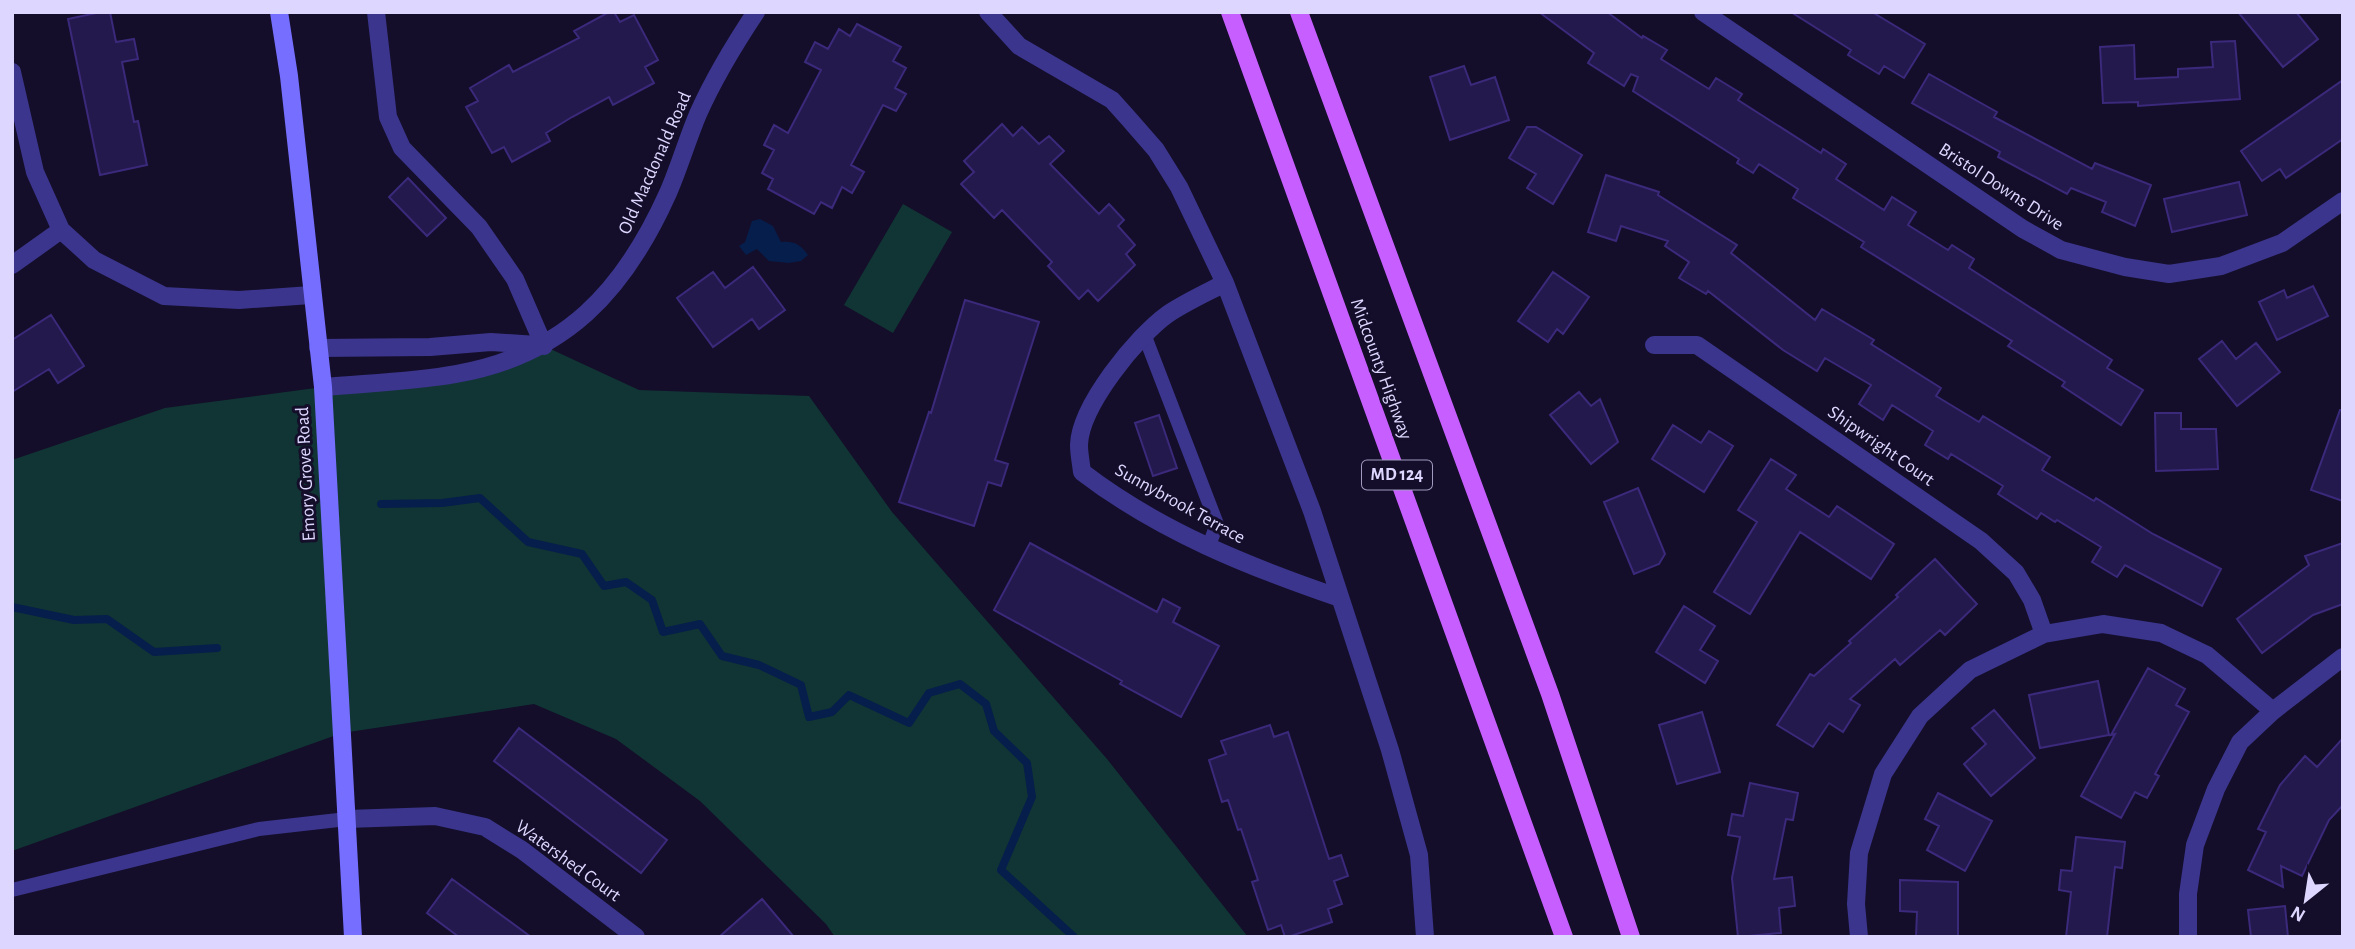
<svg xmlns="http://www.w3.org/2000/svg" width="2355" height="949" viewBox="0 0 2355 949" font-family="'Alegreya Sans',sans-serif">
  <rect width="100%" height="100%" fill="#140e2a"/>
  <path fill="#113534" d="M 903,204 L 952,232 L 893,333 L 844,305 Z
    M 544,346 L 639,390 L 809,396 L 892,512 L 1107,759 L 1248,937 L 835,937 L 826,924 L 700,801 L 616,739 L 534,704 L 342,733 L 12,851 L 12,460 L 165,408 L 323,387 L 457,374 Z"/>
  <path fill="#061e4b" d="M 760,219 L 773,226 L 781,242 C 794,241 800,244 808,255 L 801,261 L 789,263 L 769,261 L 757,249 L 746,255 L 739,246 L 745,242 L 752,221 Z"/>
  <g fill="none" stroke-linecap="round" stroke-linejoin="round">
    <path stroke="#061e4b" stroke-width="8" d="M 381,504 L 442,503 L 480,498 L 528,542 L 582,554 L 604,586 L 626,582 L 652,600 L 663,632 L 700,624 L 722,656 L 759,665 L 801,685 L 809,717 L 832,712 L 849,695 L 909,723 L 929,693 L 960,684 L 986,704 L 994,731 L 1027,763 L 1032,797 L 1001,870 L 1074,937
      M 12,607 L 74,620 L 107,619 L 154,652 L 217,648"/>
  </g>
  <path fill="#24194d" stroke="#3b297b" stroke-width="2" d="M 101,12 L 110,12 L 116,42 L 134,39 L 138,59 L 122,62 L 134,122 L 138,121 L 147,165 L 100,175 L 68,19 Z
    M 609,12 L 614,12 L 620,22 L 634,15 L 658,60 L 645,67 L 654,83 L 613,105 L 609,97 L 572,117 L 546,133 L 550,141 L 512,162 L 504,147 L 492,153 L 466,107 L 478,101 L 470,88 L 509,65 L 513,72 L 579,38 L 574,31 Z
    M 1539,12 L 1607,12 L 1642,38 L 1643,36 L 1667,50 L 1661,59 L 1709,89 L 1716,78 L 1742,94 L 1738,100 L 1821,153 L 1823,149 L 1846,164 L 1836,179 L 1884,210 L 1892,197 L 1916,212 L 1908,225 L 1948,250 L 1952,245 L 1974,259 L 1969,268 L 2112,360 L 2107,368 L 2143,390 L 2121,425 L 2062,386 L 2065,382 L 2008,346 L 2012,341 L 1861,247 L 1864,242 L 1793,198 L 1798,189 L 1759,164 L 1753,173 L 1737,163 L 1739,159 L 1633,91 L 1638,77 L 1631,74 L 1624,86 L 1588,63 L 1594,53 Z
    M 1791,12 L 1872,12 L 1925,44 L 1904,78 L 1884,66 L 1879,74 L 1848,55 L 1851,50 Z
    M 2238,12 L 2296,12 L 2318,39 L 2283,67 Z
    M 857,24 L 901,47 L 893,61 L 906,68 L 895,88 L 906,94 L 896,111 L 883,105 L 866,137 L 851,165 L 864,172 L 852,193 L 842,187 L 832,208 L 821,202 L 814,214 L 768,189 L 773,179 L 762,173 L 774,150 L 764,145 L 774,125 L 788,133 L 821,70 L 805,62 L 815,42 L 828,49 L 839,29 L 850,36 Z
    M 2235,41 L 2240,99 L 2138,106 L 2138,102 L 2103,103 L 2100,47 L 2134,45 L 2135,79 L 2178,77 L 2178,69 L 2213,67 L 2211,42 Z
    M 1464,66 L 1471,85 L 1495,77 L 1509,120 L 1450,140 L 1430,77 Z
    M 1929,74 L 1997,112 L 1994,117 L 2092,169 L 2095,163 L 2151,185 L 2135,226 L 2102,212 L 2106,202 L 2071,188 L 2067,194 L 1998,157 L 2000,152 L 1912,103 Z
    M 2343,80 L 2343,139 L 2286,178 L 2280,169 L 2262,181 L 2241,151 Z
    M 1002,124 L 1013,136 L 1022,127 L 1039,144 L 1049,136 L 1064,151 L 1050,164 L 1099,214 L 1109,204 L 1124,220 L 1118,226 L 1135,245 L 1126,254 L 1135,265 L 1098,301 L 1088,290 L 1079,299 L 1048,266 L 1052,262 L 1002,210 L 994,218 L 961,184 L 974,172 L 964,161 Z
    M 1527,127 L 1536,127 L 1582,155 L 1553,204 L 1527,188 L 1536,174 L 1509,158 Z
    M 1606,175 L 1659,192 L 1658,195 L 1737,245 L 1731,253 L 1815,320 L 1822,309 L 1874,340 L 1871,344 L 1941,388 L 1936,396 L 1979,422 L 1983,416 L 2050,457 L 2042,470 L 2094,501 L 2096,498 L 2153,534 L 2221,569 L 2202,606 L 2125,565 L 2117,577 L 2092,562 L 2101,547 L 2057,520 L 2055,522 L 2041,513 L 2037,519 L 1998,494 L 2003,486 L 1951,454 L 1948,459 L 1925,445 L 1933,431 L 1892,405 L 1883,420 L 1859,404 L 1871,385 L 1825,358 L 1817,371 L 1783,350 L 1708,291 L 1706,294 L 1679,278 L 1689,262 L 1665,246 L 1668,241 L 1621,226 L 1616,241 L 1588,232 Z
    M 408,178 L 446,218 L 427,236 L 389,197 Z
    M 2239,182 L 2247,215 L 2172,232 L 2164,199 Z
    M 753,267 L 785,310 L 759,329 L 752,319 L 713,347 L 677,298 L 713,272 L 725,288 Z
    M 1553,272 L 1589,297 L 1563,334 L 1557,329 L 1548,342 L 1518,321 Z
    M 2313,286 L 2328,316 L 2277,340 L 2259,302 L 2284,290 L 2287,298 Z
    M 965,300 L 1039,322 L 995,460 L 1008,464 L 1001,486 L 988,482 L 974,526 L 899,502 L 929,412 L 931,413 Z
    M 51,315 L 84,366 L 58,383 L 49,369 L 12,392 L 12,340 Z
    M 2222,341 L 2236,359 L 2256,343 L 2280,372 L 2237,406 L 2199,359 Z
    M 1579,392 L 1591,406 L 1600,399 L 1618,442 L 1591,464 L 1550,415 Z
    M 2340,410 L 2343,410 L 2343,501 L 2311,490 Z
    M 2155,413 L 2181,413 L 2181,429 L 2216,429 L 2218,469 L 2156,471 Z
    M 1159,415 L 1177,468 L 1153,476 L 1135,423 Z
    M 1673,425 L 1701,443 L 1709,431 L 1733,446 L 1704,492 L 1652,459 Z
    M 1771,459 L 1796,475 L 1786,489 L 1829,517 L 1837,506 L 1894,544 L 1871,579 L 1800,532 L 1750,614 L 1714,592 L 1757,522 L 1738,510 Z
    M 1638,488 L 1665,554 L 1659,564 L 1634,574 L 1604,502 Z
    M 1030,543 L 1157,612 L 1163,599 L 1180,608 L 1173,622 L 1219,646 L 1181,717 L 1120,684 L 1122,681 L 994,610 Z
    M 2343,543 L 2343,604 L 2313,615 L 2262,653 L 2237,619 L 2309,565 L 2305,556 Z
    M 1935,559 L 1977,604 L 1945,635 L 1940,630 L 1900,665 L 1895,659 L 1850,699 L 1860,705 L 1843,732 L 1829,723 L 1813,747 L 1777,725 L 1810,674 L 1814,676 L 1851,643 L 1849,641 L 1898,597 L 1896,595 Z
    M 1684,606 L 1715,626 L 1700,650 L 1718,661 L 1705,683 L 1656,652 Z
    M 2148,668 L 2185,689 L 2176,705 L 2189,712 L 2155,774 L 2159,776 L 2147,798 L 2135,792 L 2121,818 L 2081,796 L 2115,734 L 2111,735 Z
    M 2098,681 L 2109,735 L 2040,748 L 2029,695 Z
    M 1994,710 L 2035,758 L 1991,796 L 1964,764 L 1986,744 L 1972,728 Z
    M 1702,712 L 1720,772 L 1677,784 L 1659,725 Z
    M 1270,725 L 1274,737 L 1288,732 L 1329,859 L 1341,855 L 1348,876 L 1334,881 L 1342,904 L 1328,909 L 1332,922 L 1288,937 L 1285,937 L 1281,925 L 1268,930 L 1252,882 L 1258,880 L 1241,829 L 1238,830 L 1228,800 L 1222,802 L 1209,760 L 1226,754 L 1221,741 Z
    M 519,728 L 667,840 L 641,873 L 494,761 Z
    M 2343,738 L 2343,805 L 2329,820 L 2302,876 L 2281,866 L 2283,887 L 2248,870 L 2266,832 L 2258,829 L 2280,785 L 2305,756 L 2317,767 Z
    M 1750,783 L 1798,793 L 1793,820 L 1786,819 L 1774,879 L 1792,877 L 1795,906 L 1779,908 L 1781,933 L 1738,937 L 1732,878 L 1740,837 L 1728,835 L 1732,814 L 1743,816 Z
    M 1938,793 L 1992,821 L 1965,871 L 1927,850 L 1939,826 L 1925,819 Z
    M 2076,837 L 2125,842 L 2122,868 L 2115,867 L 2107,937 L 2066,937 L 2071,892 L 2059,890 L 2061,870 L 2072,871 Z
    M 452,879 L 531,937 L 459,937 L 427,913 Z
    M 1900,880 L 1958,882 L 1958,937 L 1916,937 L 1917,912 L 1900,911 Z
    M 762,899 L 794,937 L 719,937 Z
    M 2285,906 L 2288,937 L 2251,937 L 2248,910 Z"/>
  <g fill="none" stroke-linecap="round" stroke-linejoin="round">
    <path stroke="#3b358d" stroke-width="14" d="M 1144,334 L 1217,524 L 1208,548
      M 12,890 L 259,829 L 347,819"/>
    <path stroke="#3b358d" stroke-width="18" d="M 376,12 L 388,117 L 402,148 L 479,227 L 515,279 L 544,346
      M 988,12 L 1019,46 L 1112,100 L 1129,119 L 1156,150 L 1179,187 L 1225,283 L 1312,511 L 1390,750 L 1419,855 L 1425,937
      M 1703,12 L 2023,229 L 2061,250 L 2125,267 L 2169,274 L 2221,266 L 2282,243 L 2343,201
      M 12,72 L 35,172 L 61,230 L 94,260 L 164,296 L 239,300 L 311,295
      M 12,265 L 61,230
      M 1225,283 C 1206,293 1186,302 1168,314 C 1137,336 1080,406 1079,445 C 1079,454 1081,463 1082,472 C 1159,531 1249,567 1340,598
      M 1654,345 L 1697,345 L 1981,541 L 2016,573 L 2032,600 L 2044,634
      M 318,348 L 430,347 L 491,342 L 537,345
      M 323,387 C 367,383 412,382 456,374 C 565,355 624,291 668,193 C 679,168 687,140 698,114 C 714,78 734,45 756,12
      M 347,819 L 435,816 L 485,827 L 522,850 L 636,937
      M 1859,937 L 1856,904 L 1859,853 L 1883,774 L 1920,716 L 1970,670 L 2044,634 L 2103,624 L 2161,633 L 2207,655 L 2273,711
      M 2188,937 L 2188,894 L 2195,845 L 2216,789 L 2240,742 L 2273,711 L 2343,657"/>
    <path stroke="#766eff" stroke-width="18" d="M 279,12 L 289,76 L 323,387 L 353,937"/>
    <path stroke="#c75eff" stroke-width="18" d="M 1230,12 L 1564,937
      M 1299,12 L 1550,694 L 1631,937"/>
  </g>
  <g text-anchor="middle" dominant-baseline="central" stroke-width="6" stroke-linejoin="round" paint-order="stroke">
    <rect fill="#140e2a" stroke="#a19bbf" stroke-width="2" x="1362" y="460.5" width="70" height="29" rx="5"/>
    <g font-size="18" font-weight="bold" fill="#ddd7ff">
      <text x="1397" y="475">MD 124</text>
    </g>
    <g font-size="19" fill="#ddd7ff" stroke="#140e2a">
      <text transform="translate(655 163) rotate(-66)">Old Macdonald Road</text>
      <text transform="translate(2001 187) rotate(33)">Bristol Downs Drive</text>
      <text transform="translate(1381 369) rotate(70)">Midcounty Highway</text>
      <text transform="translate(1881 446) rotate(35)">Shipwright Court</text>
      <text transform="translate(306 474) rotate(-93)">Emory Grove Road</text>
      <text transform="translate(1180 504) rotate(29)">Sunnybrook Terrace</text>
      <text transform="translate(568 861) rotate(36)">Watershed Court</text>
    </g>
  </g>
  <rect width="2355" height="949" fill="none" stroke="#ddd7ff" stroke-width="28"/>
  <g transform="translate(2306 900) rotate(210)" stroke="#140e2a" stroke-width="5" paint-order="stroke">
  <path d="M0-5L12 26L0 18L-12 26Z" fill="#ddd7ff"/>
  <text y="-10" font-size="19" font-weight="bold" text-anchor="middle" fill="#ddd7ff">N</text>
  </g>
</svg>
